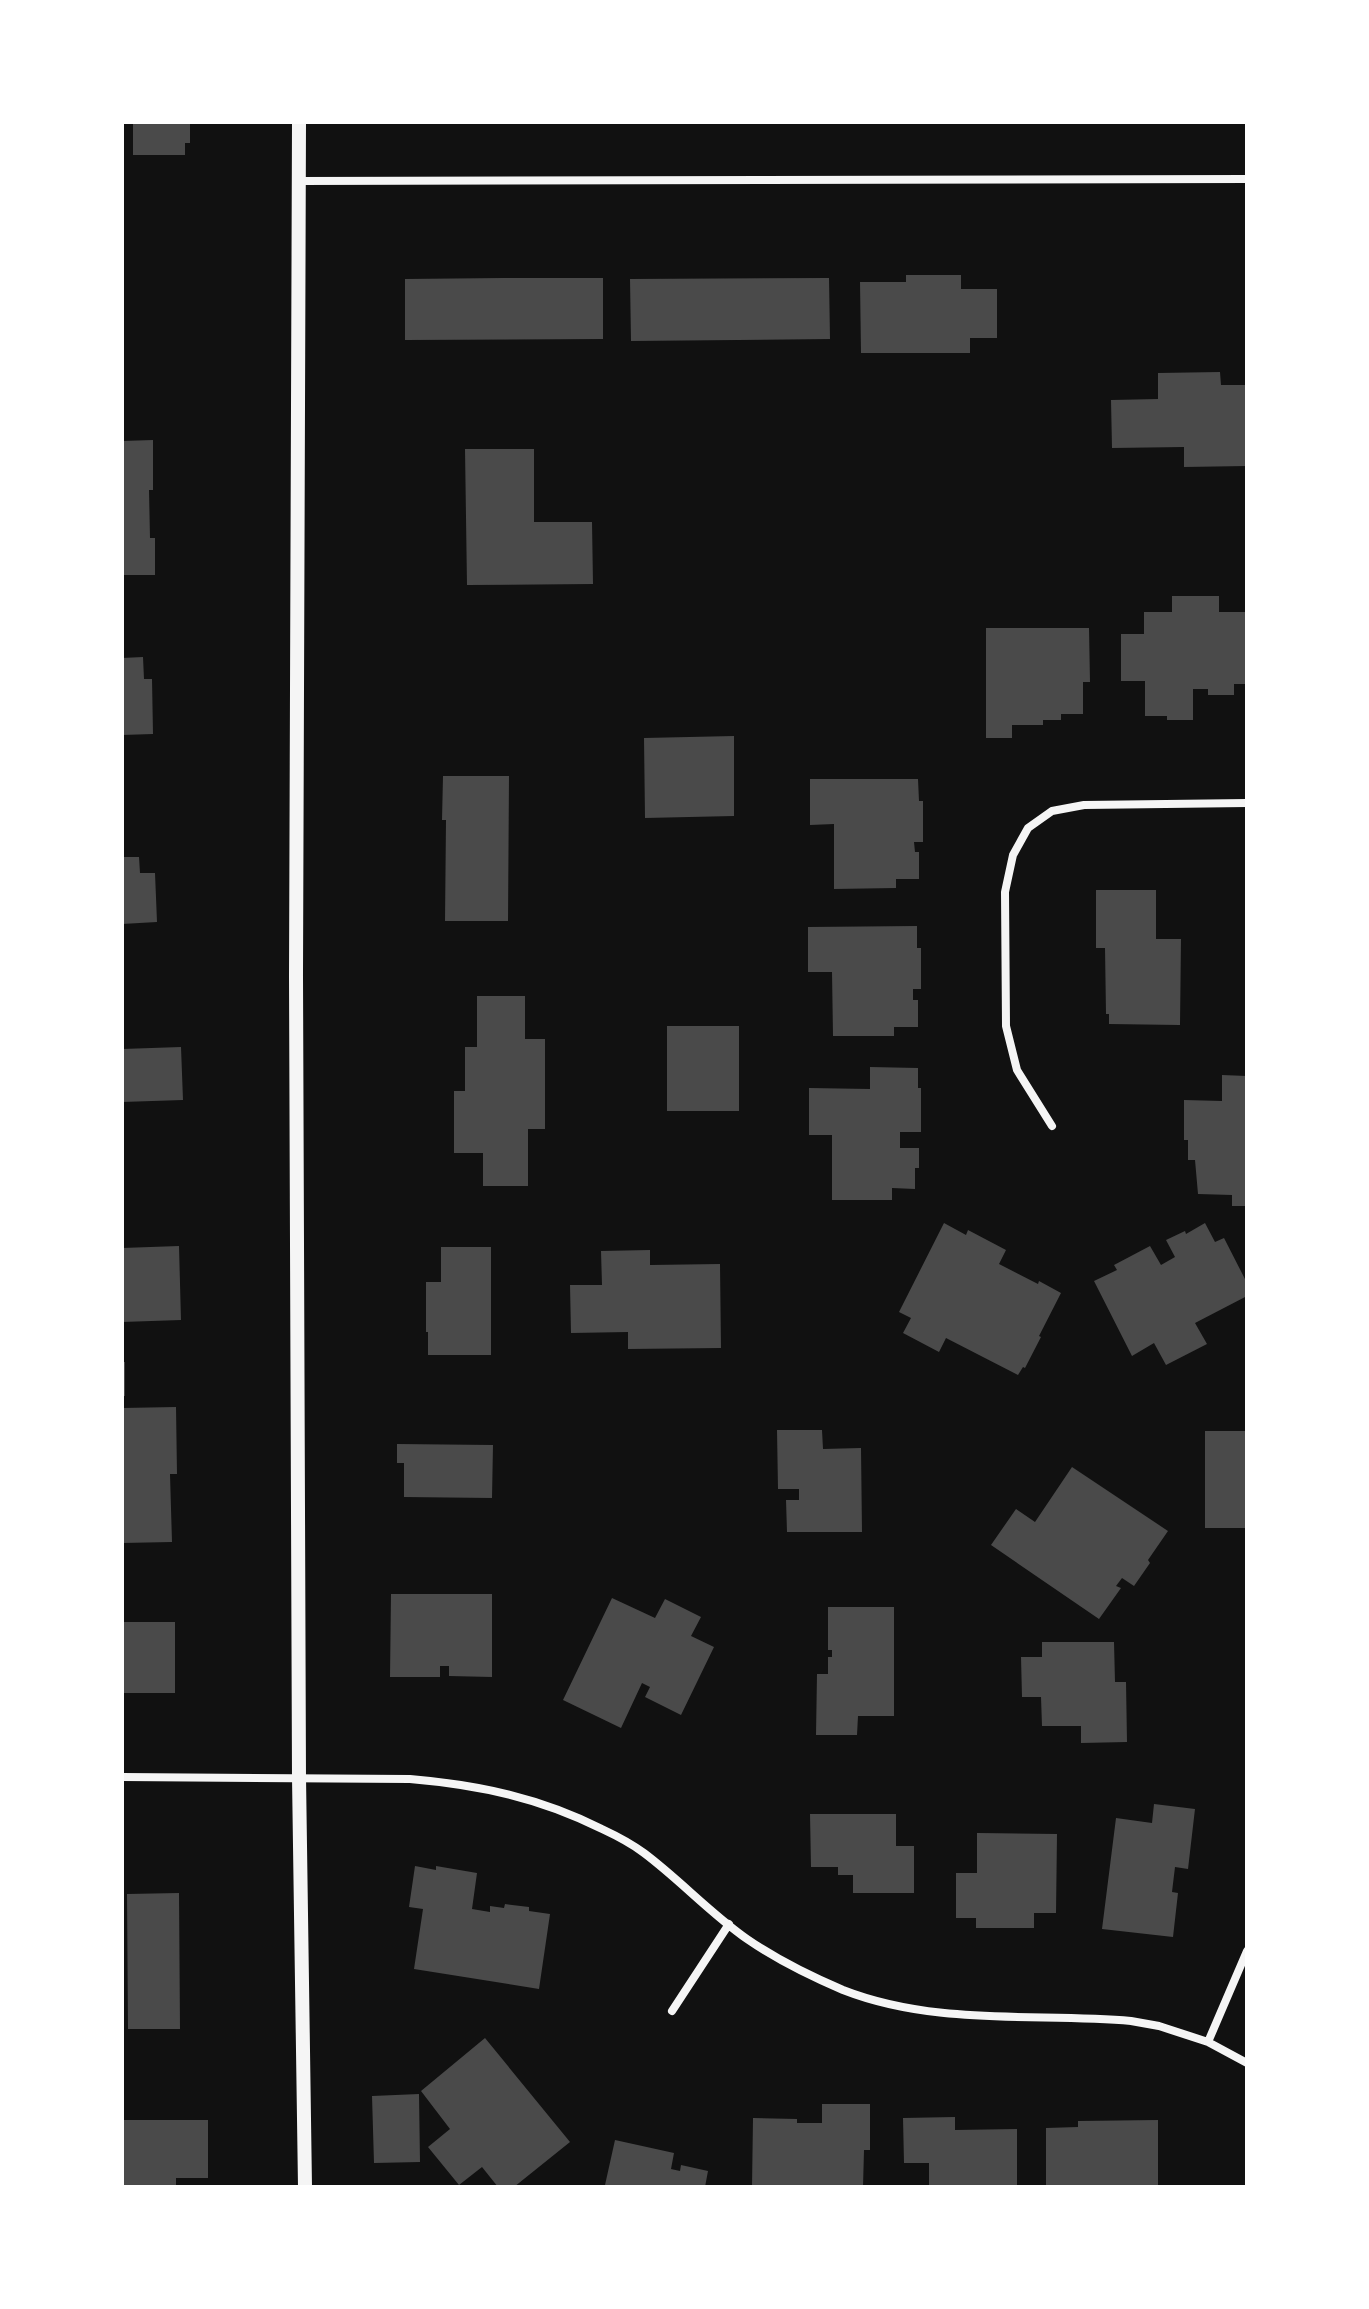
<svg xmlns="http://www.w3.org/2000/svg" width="1369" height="2309" viewBox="0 0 1369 2309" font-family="'Exo 2',sans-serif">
  <rect width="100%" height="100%" fill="#111"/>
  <path fill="#4a4a4a" d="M 133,122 L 190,122 L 190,143 L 185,143 L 185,155 L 133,155 Z
    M 906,275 L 961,275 L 961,289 L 997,289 L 997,338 L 970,338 L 970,353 L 861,353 L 860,282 L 906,282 Z
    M 503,278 L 603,278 L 603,339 L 405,340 L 405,279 Z
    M 829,278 L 830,339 L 631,341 L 630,279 Z
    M 1220,372 L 1221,385 L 1247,385 L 1247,466 L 1184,467 L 1184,447 L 1112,448 L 1111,400 L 1158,399 L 1158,373 Z
    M 153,440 L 153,490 L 149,490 L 150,538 L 155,538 L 155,575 L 122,575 L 122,441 Z
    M 465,449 L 534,449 L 534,522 L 592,522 L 593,584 L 467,585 Z
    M 1172,596 L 1219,596 L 1219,612 L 1247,612 L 1247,684 L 1234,684 L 1234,695 L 1208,695 L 1208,689 L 1193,689 L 1193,720 L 1167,720 L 1167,716 L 1145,716 L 1145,681 L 1121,681 L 1121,634 L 1144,634 L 1144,612 L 1172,612 Z
    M 986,628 L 1089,628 L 1090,682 L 1083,682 L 1083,714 L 1061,714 L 1061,720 L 1043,720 L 1043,725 L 1012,725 L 1012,738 L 986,738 Z
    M 143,657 L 144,679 L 152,679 L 153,734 L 122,735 L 122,658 Z
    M 734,736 L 734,816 L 645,818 L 644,738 Z
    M 443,776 L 509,776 L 508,921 L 445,921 L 446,820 L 442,820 Z
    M 810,779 L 918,779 L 919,801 L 923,801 L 923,842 L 914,842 L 915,852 L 919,852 L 919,879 L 896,879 L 896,888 L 834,889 L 834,824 L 810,825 Z
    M 122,857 L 139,857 L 140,873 L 155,873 L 157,922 L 122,924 Z
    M 1096,890 L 1156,890 L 1156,939 L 1181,939 L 1180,1025 L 1109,1024 L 1109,1014 L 1106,1014 L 1105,948 L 1096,948 Z
    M 917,926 L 917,948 L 921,948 L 921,989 L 913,989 L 913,1000 L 918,1000 L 918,1027 L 894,1027 L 894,1036 L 833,1036 L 832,972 L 808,972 L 808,927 Z
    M 477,996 L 525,996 L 525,1039 L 545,1039 L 545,1129 L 528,1129 L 528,1186 L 483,1186 L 483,1153 L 454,1153 L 454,1091 L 465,1091 L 465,1047 L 477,1047 Z
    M 667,1026 L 739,1026 L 739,1111 L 667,1111 Z
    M 181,1047 L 183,1100 L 122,1102 L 122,1049 Z
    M 870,1067 L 918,1068 L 918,1088 L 921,1088 L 921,1132 L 900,1132 L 900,1148 L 919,1148 L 919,1168 L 915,1168 L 915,1189 L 892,1188 L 892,1200 L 832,1200 L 832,1135 L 809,1135 L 809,1088 L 870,1089 Z
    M 1222,1075 L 1247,1076 L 1247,1206 L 1232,1206 L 1232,1195 L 1198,1194 L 1195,1160 L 1188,1160 L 1188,1140 L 1184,1140 L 1184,1100 L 1222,1101 Z
    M 944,1223 L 966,1235 L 968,1230 L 1006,1250 L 999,1264 L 1038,1284 L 1039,1281 L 1061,1293 L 1039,1336 L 1041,1337 L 1025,1368 L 1023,1367 L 1018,1375 L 946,1338 L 939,1352 L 903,1333 L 911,1318 L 899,1312 Z
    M 1205,1223 L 1215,1242 L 1224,1238 L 1247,1283 L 1247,1296 L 1195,1323 L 1207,1344 L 1166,1365 L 1154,1343 L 1132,1356 L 1094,1281 L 1117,1270 L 1114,1265 L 1150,1246 L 1161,1265 L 1175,1257 L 1166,1240 L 1185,1231 L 1186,1234 Z
    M 179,1246 L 181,1320 L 122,1322 L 122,1248 Z
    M 441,1247 L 491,1247 L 491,1355 L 428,1355 L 428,1332 L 426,1332 L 426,1282 L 441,1282 Z
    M 650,1250 L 650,1265 L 720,1264 L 721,1348 L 628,1349 L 628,1332 L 571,1333 L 570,1285 L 602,1285 L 601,1251 Z
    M 122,1362 L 125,1362 L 125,1396 L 122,1396 Z
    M 176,1407 L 177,1474 L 170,1474 L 172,1542 L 122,1543 L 122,1408 Z
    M 777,1430 L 822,1430 L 823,1449 L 861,1448 L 862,1532 L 787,1532 L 786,1500 L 799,1500 L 799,1489 L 778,1489 Z
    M 1205,1431 L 1247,1431 L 1247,1528 L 1205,1528 Z
    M 397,1444 L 493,1445 L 492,1498 L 404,1497 L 404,1463 L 397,1463 Z
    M 1072,1467 L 1168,1531 L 1148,1560 L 1150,1563 L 1134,1586 L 1122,1578 L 1116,1586 L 1121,1588 L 1099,1619 L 991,1545 L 1016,1509 L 1035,1522 Z
    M 391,1594 L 492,1594 L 492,1677 L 449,1676 L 449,1666 L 440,1666 L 440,1677 L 390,1677 Z
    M 612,1598 L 655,1618 L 665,1599 L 701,1617 L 691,1636 L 714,1647 L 681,1715 L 645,1697 L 650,1687 L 642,1683 L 621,1728 L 563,1700 Z
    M 828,1607 L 894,1607 L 894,1716 L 858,1716 L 857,1735 L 816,1735 L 817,1674 L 828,1674 L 828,1657 L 832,1657 L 832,1650 L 828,1650 Z
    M 122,1622 L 175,1622 L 175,1693 L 123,1693 Z
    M 1042,1642 L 1114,1642 L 1115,1682 L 1126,1682 L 1127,1742 L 1081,1743 L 1081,1726 L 1042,1726 L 1041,1697 L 1022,1697 L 1021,1657 L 1042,1657 Z
    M 1154,1804 L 1195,1809 L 1188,1869 L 1175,1867 L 1172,1892 L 1178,1893 L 1173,1937 L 1102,1929 L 1116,1818 L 1152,1823 Z
    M 810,1814 L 896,1814 L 896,1846 L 914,1846 L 914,1893 L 853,1893 L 853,1875 L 838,1875 L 838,1867 L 811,1867 Z
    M 977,1833 L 1057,1834 L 1056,1913 L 1034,1913 L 1034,1928 L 976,1928 L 976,1918 L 956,1918 L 956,1873 L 977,1873 Z
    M 415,1866 L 436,1870 L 436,1866 L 477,1873 L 472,1909 L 490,1912 L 490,1906 L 504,1908 L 505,1904 L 529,1907 L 529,1911 L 550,1914 L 539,1989 L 414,1969 L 423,1909 L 409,1907 Z
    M 179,1893 L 180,2029 L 128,2029 L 127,1894 Z
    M 485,2038 L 570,2142 L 514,2187 L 498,2187 L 482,2167 L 459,2185 L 428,2147 L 450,2129 L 421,2091 Z
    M 419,2094 L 420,2162 L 374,2163 L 372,2096 Z
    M 822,2104 L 870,2104 L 870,2150 L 864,2150 L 863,2187 L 752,2187 L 753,2118 L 797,2119 L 797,2123 L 822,2123 Z
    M 955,2117 L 955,2130 L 1017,2129 L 1017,2187 L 929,2187 L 929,2163 L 904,2163 L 903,2118 Z
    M 122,2120 L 208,2120 L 208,2178 L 176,2178 L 176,2187 L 122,2187 Z
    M 1158,2120 L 1158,2187 L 1046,2187 L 1046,2128 L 1078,2127 L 1078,2121 Z
    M 615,2140 L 674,2153 L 671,2169 L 680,2171 L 681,2165 L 708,2171 L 705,2187 L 615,2187 L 605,2185 Z"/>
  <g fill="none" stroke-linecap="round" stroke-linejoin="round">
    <path stroke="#f5f5f5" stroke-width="8" d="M 299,181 L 1247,179
      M 1052,1126 L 1017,1070 L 1006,1026 L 1005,892 L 1013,855 L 1028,828 L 1052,811 L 1084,805 L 1247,803
      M 122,1777 L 410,1779 C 480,1785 540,1798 602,1829 C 617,1836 632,1844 644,1853 C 680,1880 710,1913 747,1939 C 776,1959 810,1976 843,1990 C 935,2026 1035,2013 1131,2021 L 1159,2026 L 1208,2042 L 1247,2063
      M 672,2011 L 729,1924
      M 1208,2042 L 1247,1951"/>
    <path stroke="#f5f5f5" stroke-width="14" d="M 299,122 L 296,976 L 299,1777 L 305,2187"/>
  </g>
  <rect width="1369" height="2309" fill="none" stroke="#ffffff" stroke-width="248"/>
</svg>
